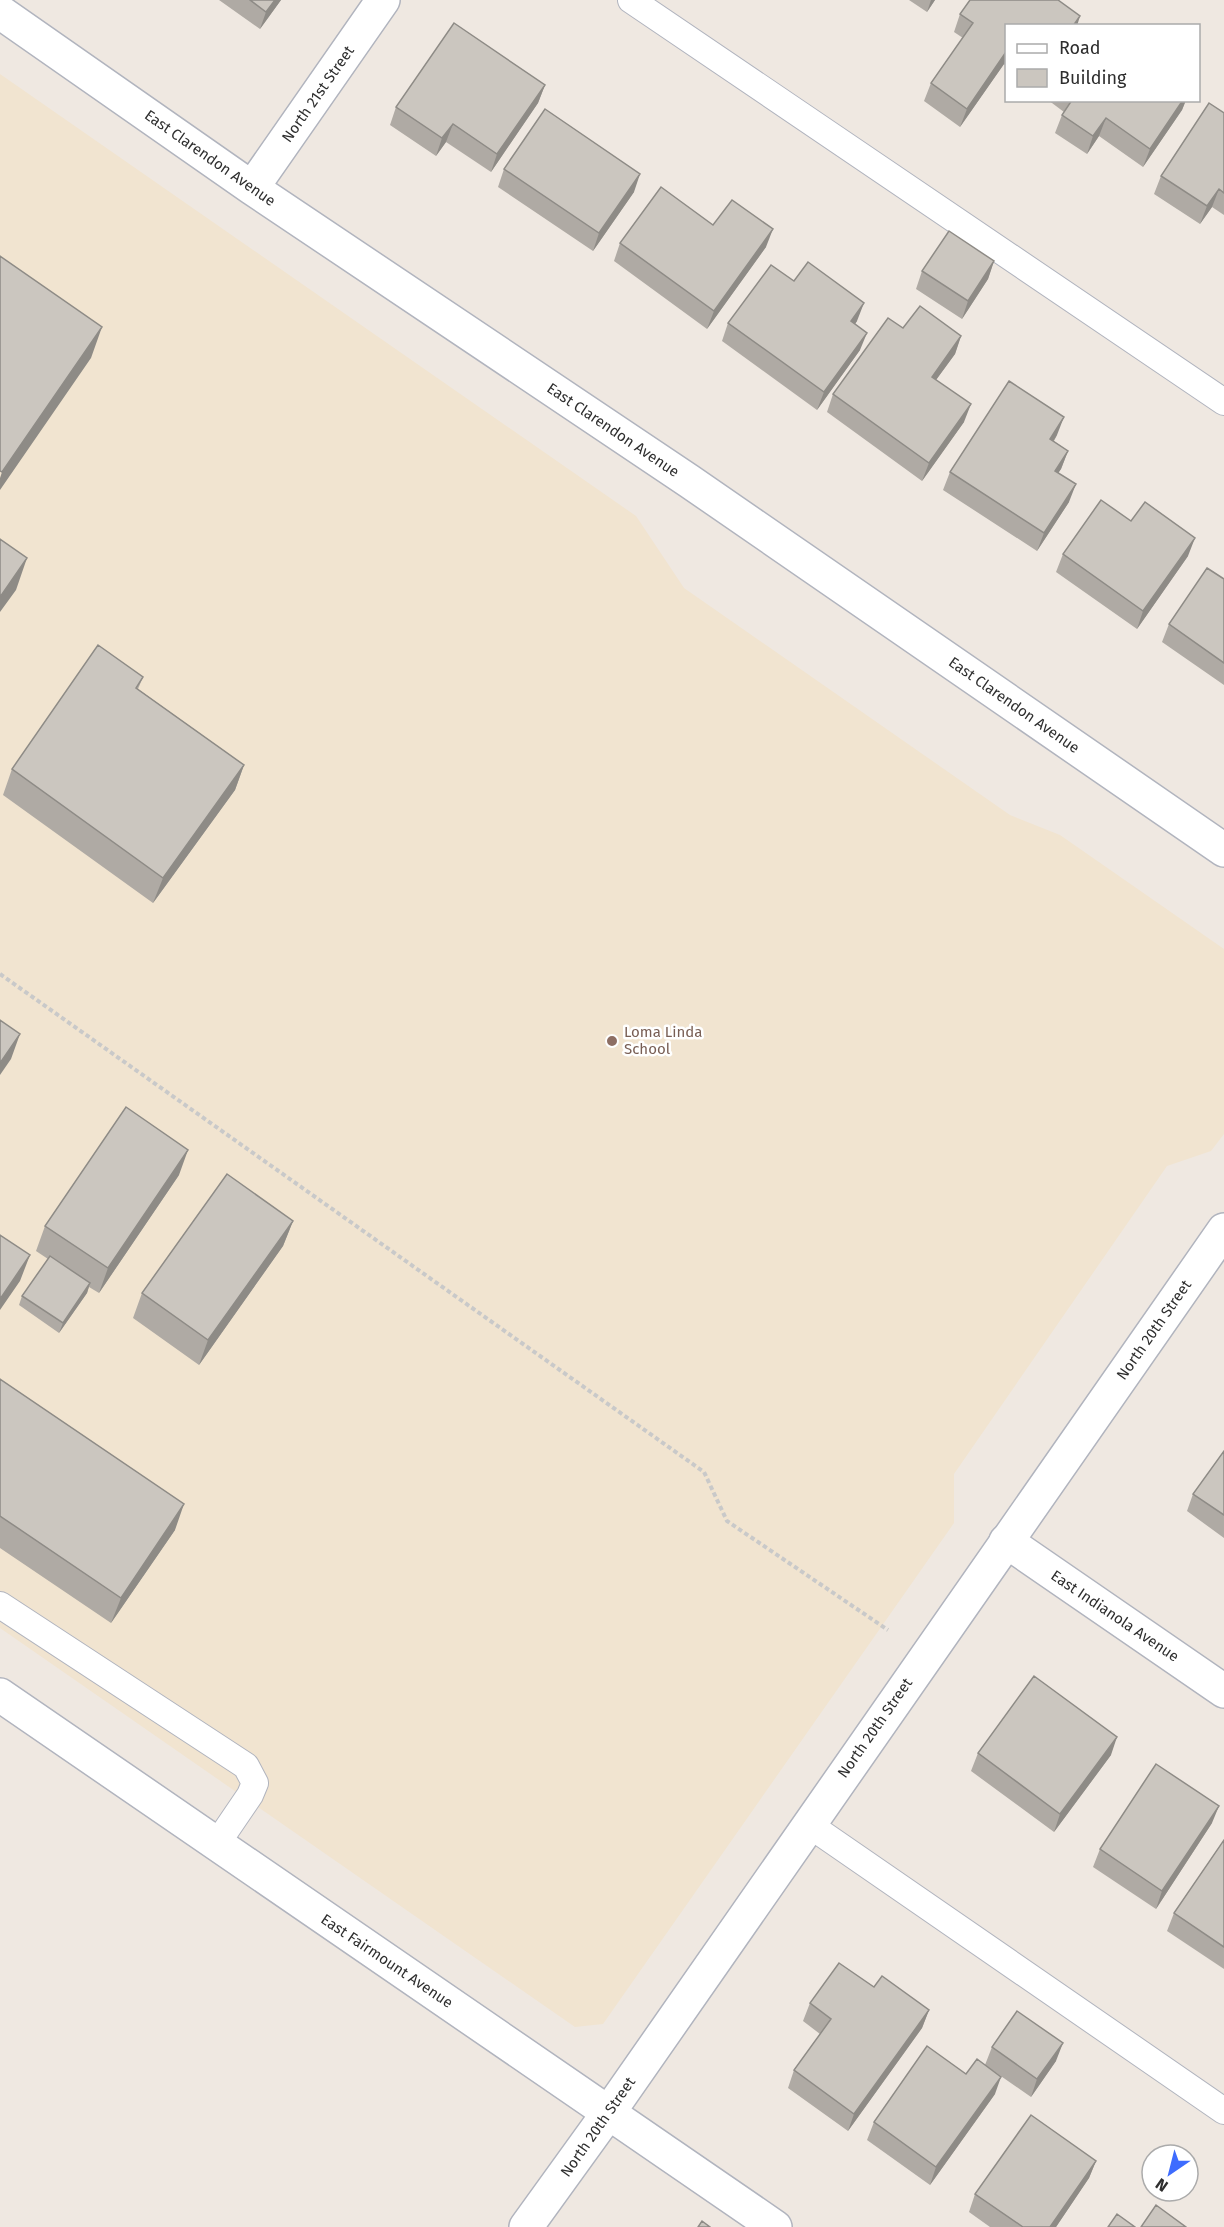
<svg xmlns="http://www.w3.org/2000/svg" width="1224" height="2227" viewBox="0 0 1224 2227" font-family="'Fira Sans',sans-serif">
  <rect width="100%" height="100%" fill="#efe8e1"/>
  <path fill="#f1e4d0" d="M 0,74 L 636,516 L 684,588 L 1010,815 L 1060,835 L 1224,949 L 1224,1134 L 1211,1151 L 1167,1166 L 954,1474 L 954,1523 L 603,2024 L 575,2027 L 0,1628 Z"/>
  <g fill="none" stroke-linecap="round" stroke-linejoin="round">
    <g stroke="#b1b4be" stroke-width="28">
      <path id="service" d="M 631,0 L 1224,402
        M 0,1605 L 246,1766 L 255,1783 L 250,1795 L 216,1845
        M 808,1824 L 1224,2111"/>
    </g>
    <g stroke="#b1b4be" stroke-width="36">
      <path id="minor" d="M 0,12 L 252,188 L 689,481 L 1224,850
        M 252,188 L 383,0
        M 1006,1541 L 1224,1691
        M 0,1695 L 775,2227"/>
    </g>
    <g stroke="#b1b4be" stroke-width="36">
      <path id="tertiary" d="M 526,2227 L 609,2112 L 1224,1230"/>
    </g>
    <path stroke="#c9c9c9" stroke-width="4" stroke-dasharray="4.5 3" stroke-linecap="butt" d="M 0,974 L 704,1472 L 727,1521 L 888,1630"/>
    <use href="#service" stroke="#fff" stroke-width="26"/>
    <use href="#minor" stroke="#fff" stroke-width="33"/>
    <use href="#tertiary" stroke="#fff" stroke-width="33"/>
  </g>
  <path fill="#afaaa4" d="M 219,0 L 281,0 L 260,29 Z
    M 909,0 L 935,0 L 927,12 Z
    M 960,14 L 1006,26 L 1006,66 L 1004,64 L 960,127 L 924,101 L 931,83 L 963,38 L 954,32 Z
    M 545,85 L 538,103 L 491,172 L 446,142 L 436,156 L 390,125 L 396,107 Z
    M 1048,100 L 1186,100 L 1182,110 L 1143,167 L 1099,136 L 1087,154 L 1055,133 L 1062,115 L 1064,112 Z
    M 1224,113 L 1224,215 L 1212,207 L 1200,224 L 1154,194 L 1161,176 Z
    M 504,169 L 634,192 L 593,251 L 498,187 Z
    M 713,225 L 766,247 L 707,329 L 614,261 L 620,243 Z
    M 994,261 L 988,279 L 962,319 L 916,289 L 922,271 Z
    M 794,281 L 857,321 L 855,324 L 860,350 L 817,410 L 722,341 L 728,323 Z
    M 903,328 L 961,336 L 955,354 L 936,380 L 964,422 L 922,481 L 827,412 L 833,394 Z
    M 1057,435 L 1054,441 L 1068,451 L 1061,469 L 1058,473 L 1069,502 L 1037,551 L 943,490 L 950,472 Z
    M 1131,521 L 1188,556 L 1137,629 L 1056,572 L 1063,554 Z
    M 1224,579 L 1224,685 L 1162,642 L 1169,624 Z
    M 143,677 L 138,689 L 244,765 L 235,790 L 153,903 L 3,795 L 12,769 Z
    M 179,1175 L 99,1293 L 89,1287 L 87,1293 L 59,1333 L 19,1305 L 22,1296 L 48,1259 L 36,1251 L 45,1226 Z
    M 293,1221 L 283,1246 L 199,1365 L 133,1318 L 142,1293 Z
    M 0,1379 L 175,1530 L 111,1623 L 0,1548 Z
    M 1224,1451 L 1224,1538 L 1187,1511 L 1193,1494 Z
    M 978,1753 L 1111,1755 L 1054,1832 L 971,1771 Z
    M 1212,1823 L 1156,1909 L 1093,1867 L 1100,1849 Z
    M 1224,1840 L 1224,1969 L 1167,1931 L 1174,1913 Z
    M 874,1987 L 929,2010 L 922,2028 L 848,2131 L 788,2088 L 794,2070 L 820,2034 L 803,2021 L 810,2003 Z
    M 992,2047 L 1056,2061 L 1031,2097 L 985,2065 Z
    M 995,2094 L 930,2185 L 867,2140 L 874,2122 Z
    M 1096,2161 L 1089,2178 L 1056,2227 L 990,2227 L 969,2212 L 975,2194 Z"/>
  <path fill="#8e8b86" d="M 275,0 L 281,0 L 260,29 L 266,12 Z
    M 931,0 L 935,0 L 927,12 Z
    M 1080,16 L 1077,26 L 1073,26 Z
    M 1006,52 L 1006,58 L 1004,64 L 960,127 L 967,109 Z
    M 545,85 L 538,103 L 491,172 L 497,154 Z
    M 1183,100 L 1186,100 L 1182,110 L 1143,167 L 1150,149 Z
    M 1106,118 L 1099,136 L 1087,154 L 1093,136 Z
    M 453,124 L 446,142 L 436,156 L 442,138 Z
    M 640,174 L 634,192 L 593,251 L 599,233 Z
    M 1219,189 L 1212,207 L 1200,224 L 1207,206 Z
    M 773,229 L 766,247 L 707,329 L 714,311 Z
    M 994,261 L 988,279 L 962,319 L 968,301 Z
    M 864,303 L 857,321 L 845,339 L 851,321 Z
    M 102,327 L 91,358 L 0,490 L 0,478 L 2,472 Z
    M 867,333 L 860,350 L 817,410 L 824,392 Z
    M 961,336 L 955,354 L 925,395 L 932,377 Z
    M 971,404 L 964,422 L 922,481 L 929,463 Z
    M 1064,417 L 1057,435 L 1044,456 L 1050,439 Z
    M 1068,451 L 1061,469 L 1048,488 L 1055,471 Z
    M 1076,484 L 1069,502 L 1037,551 L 1044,533 Z
    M 1195,538 L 1188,556 L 1137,629 L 1143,611 Z
    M 27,558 L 16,590 L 0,612 L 0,597 Z
    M 244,765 L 235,790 L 153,903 L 163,878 Z
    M 20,1034 L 11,1059 L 0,1075 L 0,1063 Z
    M 188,1150 L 179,1175 L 99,1293 L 108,1268 Z
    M 293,1221 L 283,1246 L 199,1365 L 208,1340 Z
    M 30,1255 L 20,1281 L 0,1310 L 0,1299 Z
    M 90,1283 L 87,1293 L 59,1333 L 63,1323 Z
    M 184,1504 L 175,1530 L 111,1623 L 121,1598 Z
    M 1117,1737 L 1111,1755 L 1054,1832 L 1060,1814 Z
    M 1219,1806 L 1212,1823 L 1156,1909 L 1162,1891 Z
    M 929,2010 L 922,2028 L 848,2131 L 854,2114 Z
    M 1063,2043 L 1056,2061 L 1031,2097 L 1037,2079 Z
    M 1001,2077 L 995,2094 L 930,2185 L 936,2167 Z
    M 1096,2161 L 1089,2178 L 1056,2227 L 1050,2227 Z"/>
  <path fill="#cbc6bf" stroke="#8e8b86" stroke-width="1.5" d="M 250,0 L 275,0 L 266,12 Z
    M 970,0 L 1058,0 L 1080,16 L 1073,26 L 1006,26 L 1006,52 L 967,109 L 931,83 L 973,23 L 960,14 Z
    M 454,23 L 545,85 L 497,154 L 453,124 L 442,138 L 396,107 Z
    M 1072,100 L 1183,100 L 1150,149 L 1106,118 L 1093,136 L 1062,115 Z
    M 1209,103 L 1224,113 L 1224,193 L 1219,189 L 1207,206 L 1161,176 Z
    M 545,109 L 640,174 L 599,233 L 504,169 Z
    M 661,187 L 713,225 L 732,200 L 773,229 L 714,311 L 620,243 Z
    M 949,231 L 994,261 L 968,301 L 922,271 Z
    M 0,256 L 102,327 L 2,472 L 0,471 Z
    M 808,262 L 864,303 L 851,321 L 867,333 L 824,392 L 728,323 L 771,265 L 794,281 Z
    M 920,306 L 961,336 L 932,377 L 971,404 L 929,463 L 833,394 L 888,318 L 903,328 Z
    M 1009,381 L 1064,417 L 1050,439 L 1068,451 L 1055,471 L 1076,484 L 1044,533 L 950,472 Z
    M 1101,500 L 1131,521 L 1145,502 L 1195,538 L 1143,611 L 1063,554 Z
    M 0,539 L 27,558 L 0,597 Z
    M 1207,568 L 1224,579 L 1224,663 L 1169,624 Z
    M 98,645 L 143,677 L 136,688 L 244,765 L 163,878 L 12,769 Z
    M 0,1020 L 20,1034 L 0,1063 Z
    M 126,1107 L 188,1150 L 108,1268 L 45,1226 Z
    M 227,1174 L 293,1221 L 208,1340 L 142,1293 Z
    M 0,1235 L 30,1255 L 0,1299 Z
    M 50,1256 L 90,1283 L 63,1323 L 22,1296 Z
    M 0,1379 L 184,1504 L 121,1598 L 0,1516 Z
    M 1224,1451 L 1224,1515 L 1193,1494 Z
    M 1034,1676 L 1117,1737 L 1060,1814 L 978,1753 Z
    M 1156,1764 L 1219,1806 L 1162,1891 L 1100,1849 Z
    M 1224,1840 L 1224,1947 L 1174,1913 Z
    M 839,1963 L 874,1987 L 882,1976 L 929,2010 L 854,2114 L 794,2070 L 831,2019 L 810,2003 Z
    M 1017,2011 L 1063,2043 L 1037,2079 L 992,2047 Z
    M 927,2046 L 966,2074 L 977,2059 L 1001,2077 L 936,2167 L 874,2122 Z
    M 1031,2115 L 1096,2161 L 1050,2227 L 1023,2227 L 975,2194 Z
    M 1156,2205 L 1186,2227 L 1141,2227 Z
    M 1117,2214 L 1135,2227 L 1108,2227 Z
    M 702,2221 L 710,2227 L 698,2227 Z"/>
  <circle fill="#8d6e63" stroke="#fff" stroke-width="2" cx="612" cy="1041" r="6"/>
  <g text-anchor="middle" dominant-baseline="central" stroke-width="5" stroke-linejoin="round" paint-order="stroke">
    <g font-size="15" fill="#2e2e2e" stroke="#fff">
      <text transform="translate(318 94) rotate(-55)">North 21st Street</text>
      <text transform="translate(210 158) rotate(35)">East Clarendon Avenue</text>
      <text transform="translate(613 430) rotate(34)">East Clarendon Avenue</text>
      <text transform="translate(1014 705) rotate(35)">East Clarendon Avenue</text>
      <text transform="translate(1154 1330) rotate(-55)">North 20th Street</text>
      <text transform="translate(1115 1616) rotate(34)">East Indianola Avenue</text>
      <text transform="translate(875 1728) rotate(-55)">North 20th Street</text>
      <text transform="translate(387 1961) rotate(34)">East Fairmount Avenue</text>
      <text transform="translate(598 2127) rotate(-55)">North 20th Street</text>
    </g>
    <g font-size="15" fill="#785e54" stroke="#fff" text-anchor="start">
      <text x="624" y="1032">Loma Linda<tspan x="624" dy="17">School</tspan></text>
    </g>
  </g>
  <rect x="1005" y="24" width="195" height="78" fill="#ffffff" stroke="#ababab" stroke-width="1.5"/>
  <rect x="1017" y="44" width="30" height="9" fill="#ffffff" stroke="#ababab" stroke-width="1.5"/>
  <text x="1059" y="54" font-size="18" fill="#2e2e2e">Road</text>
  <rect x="1017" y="69" width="30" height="18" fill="#cbc6bf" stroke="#ababab" stroke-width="1.5"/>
  <text x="1059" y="84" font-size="18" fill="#2e2e2e">Building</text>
  <g transform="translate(1170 2173) rotate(215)"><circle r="28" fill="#ffffff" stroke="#ababab" stroke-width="1.5"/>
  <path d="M0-4.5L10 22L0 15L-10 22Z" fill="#3e6cfe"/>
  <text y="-9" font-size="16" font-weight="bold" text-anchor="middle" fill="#2e2e2e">N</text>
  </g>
</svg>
